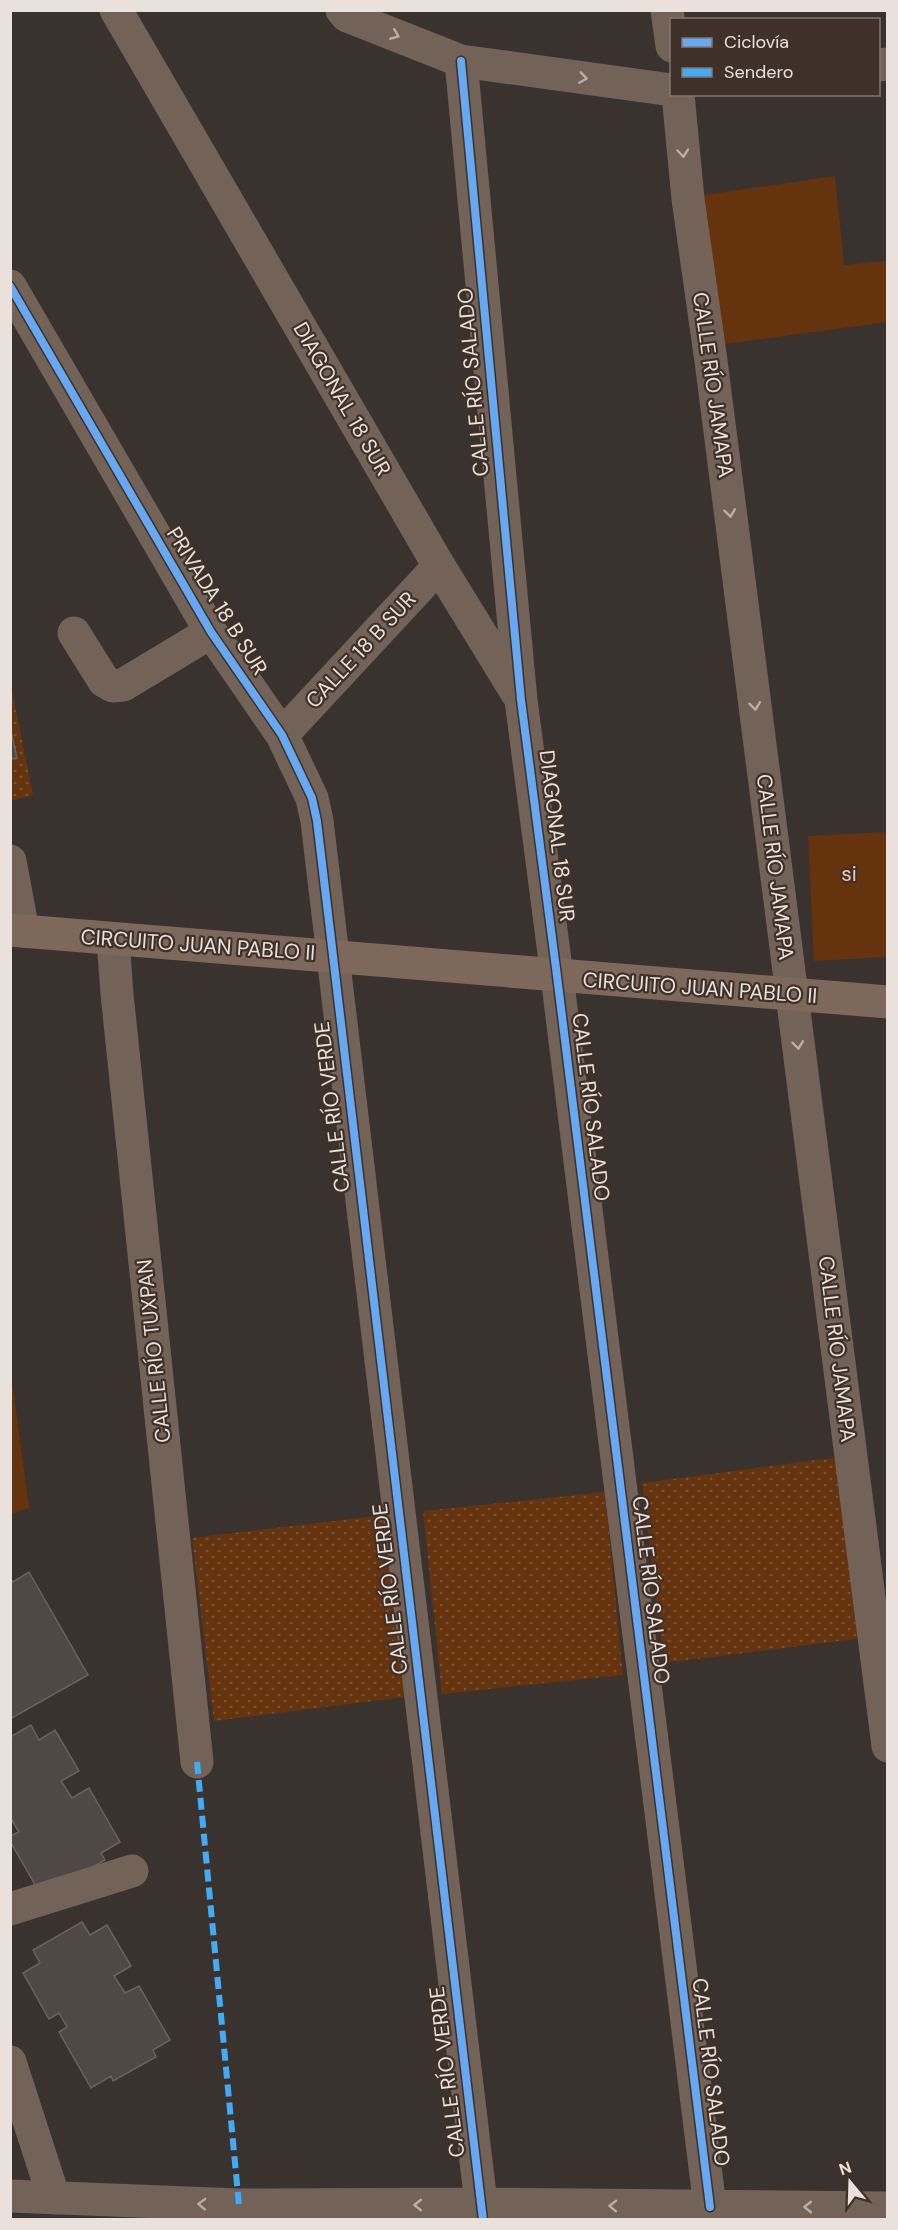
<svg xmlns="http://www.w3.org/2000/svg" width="898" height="2230" viewBox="0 0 898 2230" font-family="'DM Sans',sans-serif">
  <defs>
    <pattern id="park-dots" width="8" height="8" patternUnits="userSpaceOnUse" patternTransform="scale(1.5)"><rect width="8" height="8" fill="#65330e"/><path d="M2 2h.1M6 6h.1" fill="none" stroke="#7b5030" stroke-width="1.8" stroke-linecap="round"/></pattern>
  </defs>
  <rect width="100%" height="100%" fill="#3a322e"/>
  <path fill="url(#park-dots)" d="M 10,681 L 33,795 L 11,801 L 10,801 Z
    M 840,1457 L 863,1638 L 664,1663 L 642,1483 Z
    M 605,1492 L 623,1675 L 442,1694 L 423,1511 Z
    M 384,1515 L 405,1697 L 214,1721 L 192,1538 Z"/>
  <path fill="#65330e" d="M 835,176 L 844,265 L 887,261 L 887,322 L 725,344 L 698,196 Z
    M 887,832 L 887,957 L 814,961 L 808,836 Z
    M 10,1366 L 29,1508 L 11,1514 L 10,1513 Z"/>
  <path fill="#4f4845" stroke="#69625e" stroke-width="1.5" d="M 10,726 L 17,758 L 10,759 Z
    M 29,1572 L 88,1675 L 10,1719 L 10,1578 L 13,1582 Z
    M 31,1725 L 39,1740 L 55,1730 L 79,1771 L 61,1781 L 72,1798 L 89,1788 L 120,1842 L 101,1853 L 105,1860 L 62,1885 L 38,1890 L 10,1841 L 10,1836 L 19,1832 L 10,1817 L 10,1737 Z
    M 82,1922 L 90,1935 L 107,1925 L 131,1966 L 114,1976 L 125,1993 L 139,1986 L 170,2040 L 153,2050 L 156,2057 L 113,2081 L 111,2076 L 91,2088 L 59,2032 L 67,2027 L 59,2013 L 49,2019 L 23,1973 L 40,1963 L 33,1950 Z"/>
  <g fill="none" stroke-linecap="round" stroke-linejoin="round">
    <path stroke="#726258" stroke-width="33" d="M 116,10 L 439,566 L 517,693
      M 342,10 L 347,16 L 461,61 L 672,90
      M 667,10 L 672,46
      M 461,61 L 521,700 L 557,976 L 710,2207
      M 878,65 L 888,64
      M 678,94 L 688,199 L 711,361 L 888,1746
      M 10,286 L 211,632 L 282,735 L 312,798 L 317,821 L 483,2220
      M 74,633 L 104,681 L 113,686 L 123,685 L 211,632
      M 282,735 L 439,566
      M 10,861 L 23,931
      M 113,940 L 117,994 L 197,1762
      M 10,1909 L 132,1871
      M 10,2062 L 54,2198
      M 10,2196 L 239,2205 L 481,2204 L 888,2208"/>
    <path stroke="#7d685b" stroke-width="33" d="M 10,930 L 888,1002"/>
    <path stroke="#42abf6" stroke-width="6" stroke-dasharray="12 6" stroke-linecap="butt" d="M 197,1762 L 239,2205"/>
    <g stroke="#3f3129" stroke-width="11">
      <path id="cycleway" d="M 461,61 L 521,700 L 557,976 L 710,2207
        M 10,286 L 211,632 L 282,735 L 312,798 L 317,821 L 483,2220"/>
    </g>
    <use href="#cycleway" stroke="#66a8f1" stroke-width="8"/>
  </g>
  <defs><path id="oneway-chevron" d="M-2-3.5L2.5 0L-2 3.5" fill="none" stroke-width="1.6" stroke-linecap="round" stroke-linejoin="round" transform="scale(1.5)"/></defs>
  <g stroke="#baaea7">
    <use href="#oneway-chevron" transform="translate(395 35) rotate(22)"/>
    <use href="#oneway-chevron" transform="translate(583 78) rotate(8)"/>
    <use href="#oneway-chevron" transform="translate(683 153) rotate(85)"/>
    <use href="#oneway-chevron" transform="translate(730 513) rotate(83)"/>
    <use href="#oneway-chevron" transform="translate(755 706) rotate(83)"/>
    <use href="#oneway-chevron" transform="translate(798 1045) rotate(83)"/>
    <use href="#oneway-chevron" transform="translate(202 2204) rotate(-178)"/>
    <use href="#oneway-chevron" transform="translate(418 2205) rotate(180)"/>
    <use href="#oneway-chevron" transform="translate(613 2206) rotate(-179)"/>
    <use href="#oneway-chevron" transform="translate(808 2207) rotate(-180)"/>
  </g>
  <g text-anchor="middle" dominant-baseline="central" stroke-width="4.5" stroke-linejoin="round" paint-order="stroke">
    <g font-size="21" fill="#eae1dc" stroke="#3f3129">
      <text transform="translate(473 382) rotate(-95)">CALLE RÍO SALADO</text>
      <text transform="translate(713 385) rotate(82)">CALLE RÍO JAMAPA</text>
      <text transform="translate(342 399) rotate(60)">DIAGONAL 18 SUR</text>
      <text transform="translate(217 601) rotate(58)">PRIVADA 18 B SUR</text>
      <text transform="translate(361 650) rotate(-47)">CALLE 18 B SUR</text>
      <text transform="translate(557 836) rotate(83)">DIAGONAL 18 SUR</text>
      <text transform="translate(775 867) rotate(83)">CALLE RÍO JAMAPA</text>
      <text transform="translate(198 945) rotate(4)">CIRCUITO JUAN PABLO II</text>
      <text transform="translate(700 988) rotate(4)">CIRCUITO JUAN PABLO II</text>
      <text transform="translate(332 1107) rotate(-97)">CALLE RÍO VERDE</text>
      <text transform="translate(591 1107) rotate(83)">CALLE RÍO SALADO</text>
      <text transform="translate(837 1349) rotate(83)">CALLE RÍO JAMAPA</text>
      <text transform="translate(154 1351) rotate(-96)">CALLE RÍO TUXPAN</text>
      <text transform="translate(390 1589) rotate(-97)">CALLE RÍO VERDE</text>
      <text transform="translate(651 1590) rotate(83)">CALLE RÍO SALADO</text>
      <text transform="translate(447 2072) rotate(-97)">CALLE RÍO VERDE</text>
      <text transform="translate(711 2072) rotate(83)">CALLE RÍO SALADO</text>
    </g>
    <g font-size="21" fill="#f7cab0" stroke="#3f3129">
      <text x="849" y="874">si</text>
    </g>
  </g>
  <rect width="898" height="2230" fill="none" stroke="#eae1dc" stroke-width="24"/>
  <rect x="670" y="18" width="210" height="78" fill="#3f3129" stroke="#837771" stroke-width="1.5"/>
  <rect x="682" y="38" width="30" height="9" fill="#66a8f1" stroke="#837771" stroke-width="1.5"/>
  <text x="724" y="48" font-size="18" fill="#eae1dc">Ciclovía</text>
  <rect x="682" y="68" width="30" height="9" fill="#42abf6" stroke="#837771" stroke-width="1.5"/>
  <text x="724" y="78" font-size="18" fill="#eae1dc">Sendero</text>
  <g transform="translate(850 2182) rotate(341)" stroke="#3f3129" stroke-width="4.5" paint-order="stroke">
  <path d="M0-4.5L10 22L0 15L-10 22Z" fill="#eae1dc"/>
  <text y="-9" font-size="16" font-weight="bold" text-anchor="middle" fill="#eae1dc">N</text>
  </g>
</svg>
